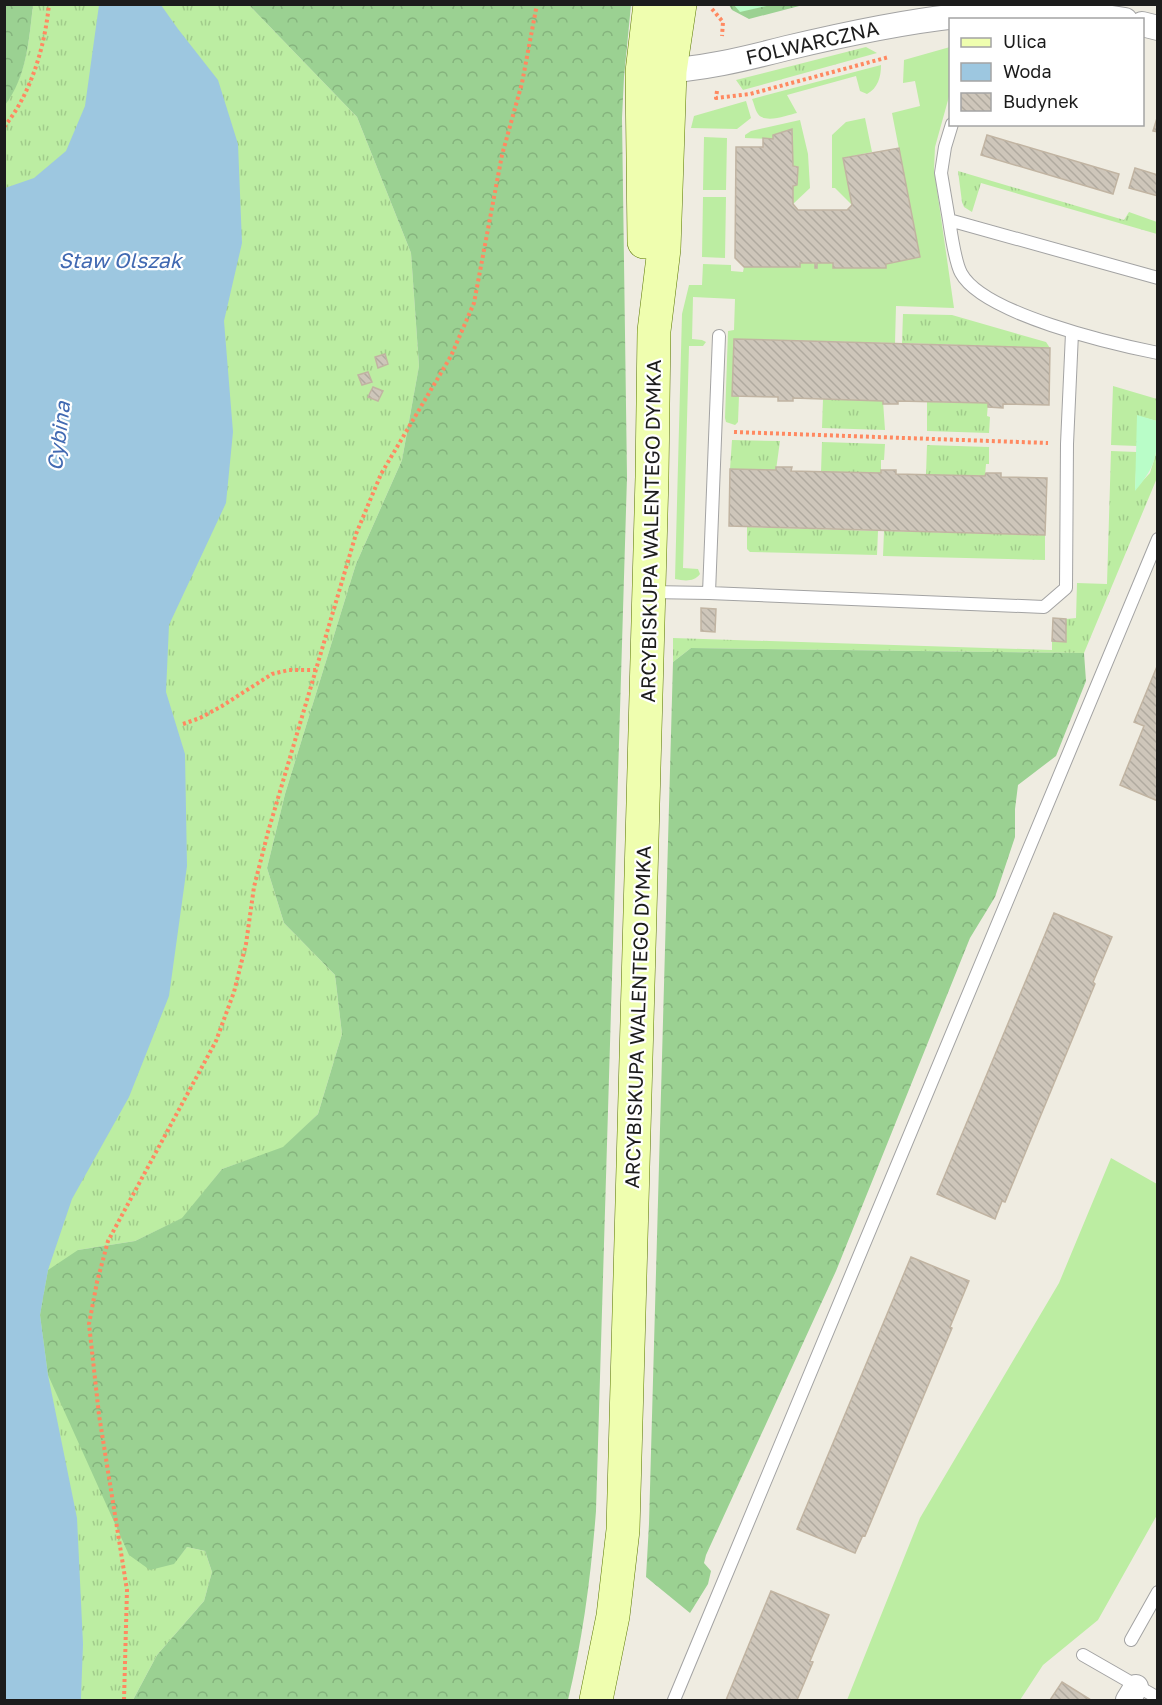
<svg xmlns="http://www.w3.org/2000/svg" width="1162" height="1705" viewBox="0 0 1162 1705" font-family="'Golos Text',sans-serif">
  <defs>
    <pattern id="grass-tufts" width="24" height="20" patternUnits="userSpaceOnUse" patternTransform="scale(1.5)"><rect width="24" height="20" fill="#bceda2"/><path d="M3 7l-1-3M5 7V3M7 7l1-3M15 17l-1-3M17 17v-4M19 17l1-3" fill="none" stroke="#a1cb8b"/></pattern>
    <pattern id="forest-crowns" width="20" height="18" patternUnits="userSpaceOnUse" patternTransform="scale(1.5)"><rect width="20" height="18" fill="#9bd192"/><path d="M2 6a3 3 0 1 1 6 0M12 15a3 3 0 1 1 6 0" fill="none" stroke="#85b37d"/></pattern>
    <pattern id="building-back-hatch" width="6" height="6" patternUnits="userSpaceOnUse" patternTransform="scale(1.5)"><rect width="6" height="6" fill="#cec6ba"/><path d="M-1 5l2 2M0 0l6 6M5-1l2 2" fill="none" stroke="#b0aa9f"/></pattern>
  </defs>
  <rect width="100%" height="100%" fill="#efece1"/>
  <path fill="url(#grass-tufts)" d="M 33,5 L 249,5 L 357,117 L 411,253 L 419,366 L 402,460 L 356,564 L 285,794 L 267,868 L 284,923 L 335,975 L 342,1034 L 318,1114 L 283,1148 L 222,1169 L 183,1218 L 135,1241 L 78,1250 L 173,1564 L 187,1547 L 205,1551 L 212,1572 L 204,1601 L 157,1655 L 133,1700 L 5,1700 L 4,105 C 27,77 29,39 33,5 Z
    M 866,47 L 877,53 L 743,90 L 736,80 Z
    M 958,171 L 1124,220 L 1129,212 L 1157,222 L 1157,234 L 981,183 L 972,212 L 964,207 L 962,202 Z
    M 903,314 L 952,315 L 1046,342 L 1050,348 L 902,343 Z
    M 1113,386 L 1157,399 L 1157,421 L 1137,416 L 1137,446 L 1111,445 Z
    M 823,399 L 883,401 L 885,430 L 822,428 Z
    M 927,402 L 988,403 L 987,416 L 990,417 L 989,433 L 927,431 Z
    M 732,440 L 780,441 L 776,470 L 730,469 Z
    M 822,442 L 885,444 L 884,460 L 881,460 L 881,473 L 821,472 Z
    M 927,445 L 989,447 L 989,464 L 986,464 L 985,476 L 926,475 Z
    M 1157,450 L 1157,478 L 1084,653 L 691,648 L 673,662 L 673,638 L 1052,650 L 1052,641 L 1066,642 L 1066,619 L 1076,618 L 1077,583 L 1107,584 L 1111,451 L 1137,452 L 1135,489 L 1150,473 Z
    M 747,527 L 878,531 L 877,555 L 750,552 L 747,549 Z
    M 884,531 L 1045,535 L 1045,560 L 883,556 Z"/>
  <path fill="url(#forest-crowns)" d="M 5,4 L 33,5 C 29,39 27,77 5,105 Z
    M 249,5 L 631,5 L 624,77 L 622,118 L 627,477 L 596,1511 C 591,1575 583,1638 568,1700 L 133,1700 L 157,1655 L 204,1601 L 212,1572 L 205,1551 L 187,1547 L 174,1564 L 150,1570 L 129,1555 L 48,1375 L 40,1315 L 48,1270 L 78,1250 L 135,1241 L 182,1218 L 222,1169 L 283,1147 L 318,1114 L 342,1034 L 335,975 L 284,923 L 267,868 L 285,794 L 356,564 L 402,460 L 419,366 L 411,253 L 357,117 Z
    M 729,5 L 803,5 L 749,19 L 732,10 Z
    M 691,648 L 1084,653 L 1086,681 L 1056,756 L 1018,785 L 1015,809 L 1015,837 L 995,897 L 970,938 L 836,1271 L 706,1555 L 704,1563 L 711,1571 L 708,1584 L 690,1613 L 646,1577 L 649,1524 L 673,662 Z"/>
  <path fill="#b9fdc8" d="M 734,5 L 771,5 L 740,12 Z
    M 1137,415 L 1157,421 C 1158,454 1157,465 1135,491 Z"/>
  <path fill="#bceda2" d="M 950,47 L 950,93 L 935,147 L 934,169 L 954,308 L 896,306 L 895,343 L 735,339 L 732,396 L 739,396 L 738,422 L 735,425 L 726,422 L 725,418 L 728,331 L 734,330 L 735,299 L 693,297 L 692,339 L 702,340 L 706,342 L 703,346 L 689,346 L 683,568 L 698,569 L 700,574 C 694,582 685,581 675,579 L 682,314 L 689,285 L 702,285 L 703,264 L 731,265 L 731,271 L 743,272 L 744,267 L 800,267 L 800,263 L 815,263 L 816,268 L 817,263 L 833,263 L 833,268 L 886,268 L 886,264 L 920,257 L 892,113 L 920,106 L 915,81 L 903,83 L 904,60 Z
    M 881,65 C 881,77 878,88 867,94 L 860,91 L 856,76 L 787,95 L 797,113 C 788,115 765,124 758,114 C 755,110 754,103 752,99 Z
    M 746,101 L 751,118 L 737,129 L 691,128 L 694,116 Z
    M 865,118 L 872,152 L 843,158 L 852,205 L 835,188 L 832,188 L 832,135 L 846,122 Z
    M 800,120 L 808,154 L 810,188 L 793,204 L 793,186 L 797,185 L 798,167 L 793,166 L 792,129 L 773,135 L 773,139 L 745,138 L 745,135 L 751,131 Z
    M 704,137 L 727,138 L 726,190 L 703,190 Z
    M 703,197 L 726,197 L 725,258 L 702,257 Z
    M 1111,1158 L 1157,1184 L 1157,1515 L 1098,1620 L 1043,1665 L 1020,1700 L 847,1700 L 920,1518 L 1059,1283 Z"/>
  <path fill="#9dc7e0" d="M 99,5 L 161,5 L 178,29 L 218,80 L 238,144 L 242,243 L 224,321 L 233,432 L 226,503 L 169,625 L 166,692 L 185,754 L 187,866 L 169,996 L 129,1097 L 72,1199 L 48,1270 L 40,1315 L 48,1375 L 77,1518 L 83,1644 L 81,1697 L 81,1700 L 5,1700 L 5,188 L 34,178 L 66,151 L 85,106 Z"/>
  <path fill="url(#building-back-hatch)" stroke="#c1b4a2" stroke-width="1.5" d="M 1158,115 L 1158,132 L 1153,131 Z
    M 792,129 L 793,166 L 798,167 L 797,185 L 793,186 L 793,204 L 798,210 L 847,210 L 852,205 L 843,158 L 899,148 L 920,257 L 886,264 L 886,268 L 833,268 L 833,263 L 817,263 L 817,268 L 815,268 L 815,263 L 800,263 L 800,267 L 744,267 L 735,258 L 736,147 L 763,147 L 763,138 L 773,139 L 773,135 Z
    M 987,135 L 1119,174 L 1113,194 L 981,155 Z
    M 1135,168 L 1158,175 L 1158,196 L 1129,188 Z
    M 734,339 L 1050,348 L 1049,405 L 1003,404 L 1003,408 L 988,407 L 988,403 L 898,401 L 898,404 L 883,404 L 883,401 L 793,398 L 793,401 L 778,401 L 778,397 L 732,396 Z
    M 385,354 L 388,364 L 378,368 L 375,357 Z
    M 368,372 L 372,382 L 362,385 L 358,375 Z
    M 373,387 L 383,391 L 378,401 L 368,397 Z
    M 776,467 L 792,467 L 791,471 L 881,473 L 881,470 L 896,470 L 896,474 L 985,476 L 986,473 L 1001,473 L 1001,477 L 1047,478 L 1045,535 L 729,526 L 730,469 L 776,470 Z
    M 701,608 L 716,609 L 715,632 L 701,631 Z
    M 1053,618 L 1066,619 L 1066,642 L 1052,641 Z
    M 1158,664 L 1158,801 L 1120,785 L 1144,726 L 1134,722 Z
    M 1054,913 L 1112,937 L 1093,982 L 1095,984 L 1005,1202 L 1002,1201 L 995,1219 L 937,1194 Z
    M 911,1257 L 969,1281 L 950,1327 L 952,1328 L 865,1536 L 863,1535 L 855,1553 L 797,1529 Z
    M 771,1591 L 829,1615 L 810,1661 L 813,1662 L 797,1700 L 726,1700 Z
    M 1062,1682 L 1091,1700 L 1050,1700 Z"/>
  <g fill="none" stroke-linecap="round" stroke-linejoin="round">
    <g stroke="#a3a3a3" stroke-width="14">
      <path id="lane" d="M 949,220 L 941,173 L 945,147 L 952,124
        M 1158,278 L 949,220 C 951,233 955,262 961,273 C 983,314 1113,344 1158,353
        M 650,592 L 709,593 L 1044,607 L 1066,588 L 1067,444 L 1072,333
        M 709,593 L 719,336
        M 1131,1640 L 1158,1592
        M 1083,1655 L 1158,1698
        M 674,1700 L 1158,539"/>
    </g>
    <g stroke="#a3a3a3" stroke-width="26">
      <path id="street" d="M 1142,24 L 1158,28
        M 656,71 C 700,70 744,59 787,48 C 900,21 1008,0 1125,20
        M 1128,1700 L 1136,1687"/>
    </g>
    <g stroke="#587600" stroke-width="34">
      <path id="secondary" d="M 644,242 L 642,72 L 650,4
        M 596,1700 L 613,1616 L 623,1530 L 652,477 L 654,331 L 664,249 L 670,71 L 680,4"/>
    </g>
    <path stroke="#ff8961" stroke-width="4" stroke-dasharray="3 3" stroke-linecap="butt" d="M 712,9 L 723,22 L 722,36
      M 717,91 L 716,98 L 750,94 L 889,57
      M 4,127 C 31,94 45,46 49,4
      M 734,432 L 1048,443
      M 183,724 L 200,718 L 222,706 L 272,674 L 289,670 L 316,670
      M 124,1700 L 127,1590 L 99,1415 L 89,1324 L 97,1282 L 108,1241 L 216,1041 L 234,992 L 246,944 L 254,887 L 268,832 L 356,534 L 381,474 L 451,356 L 474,303 L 502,155 L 522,83 L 537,4"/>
    <use href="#lane" stroke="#fff" stroke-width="12"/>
    <use href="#street" stroke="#fff" stroke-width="24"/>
    <use href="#secondary" stroke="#effeaf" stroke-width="33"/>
  </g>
  <g text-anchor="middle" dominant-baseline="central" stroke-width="4.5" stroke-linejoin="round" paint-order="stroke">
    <g font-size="20" fill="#1c1c1c" stroke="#fff">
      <text transform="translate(812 42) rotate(-13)">FOLWARCZNA</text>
      <text transform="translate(650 531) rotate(-89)">ARCYBISKUPA WALENTEGO DYMKA</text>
      <text transform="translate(637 1017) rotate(-88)">ARCYBISKUPA WALENTEGO DYMKA</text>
    </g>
    <g font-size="21" font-style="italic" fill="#426ab2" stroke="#fff">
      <text x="120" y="260">Staw Olszak</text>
      <text transform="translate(58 436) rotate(-83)">Cybina</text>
    </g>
  </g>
  <rect width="1162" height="1705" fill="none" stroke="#1c1c1c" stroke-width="12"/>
  <rect x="949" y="18" width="195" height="108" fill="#ffffff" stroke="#a4a4a4" stroke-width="1.5"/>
  <rect x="961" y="38" width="30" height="9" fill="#effeaf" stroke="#a4a4a4" stroke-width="1.5"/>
  <text x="1003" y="48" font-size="18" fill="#1c1c1c">Ulica</text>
  <rect x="961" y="63" width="30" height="18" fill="#9dc7e0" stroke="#a4a4a4" stroke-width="1.5"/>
  <text x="1003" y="78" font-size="18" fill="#1c1c1c">Woda</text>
  <rect x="961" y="93" width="30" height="18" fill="url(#building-back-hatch)" stroke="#a4a4a4" stroke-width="1.5"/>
  <text x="1003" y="108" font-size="18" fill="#1c1c1c">Budynek</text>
</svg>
